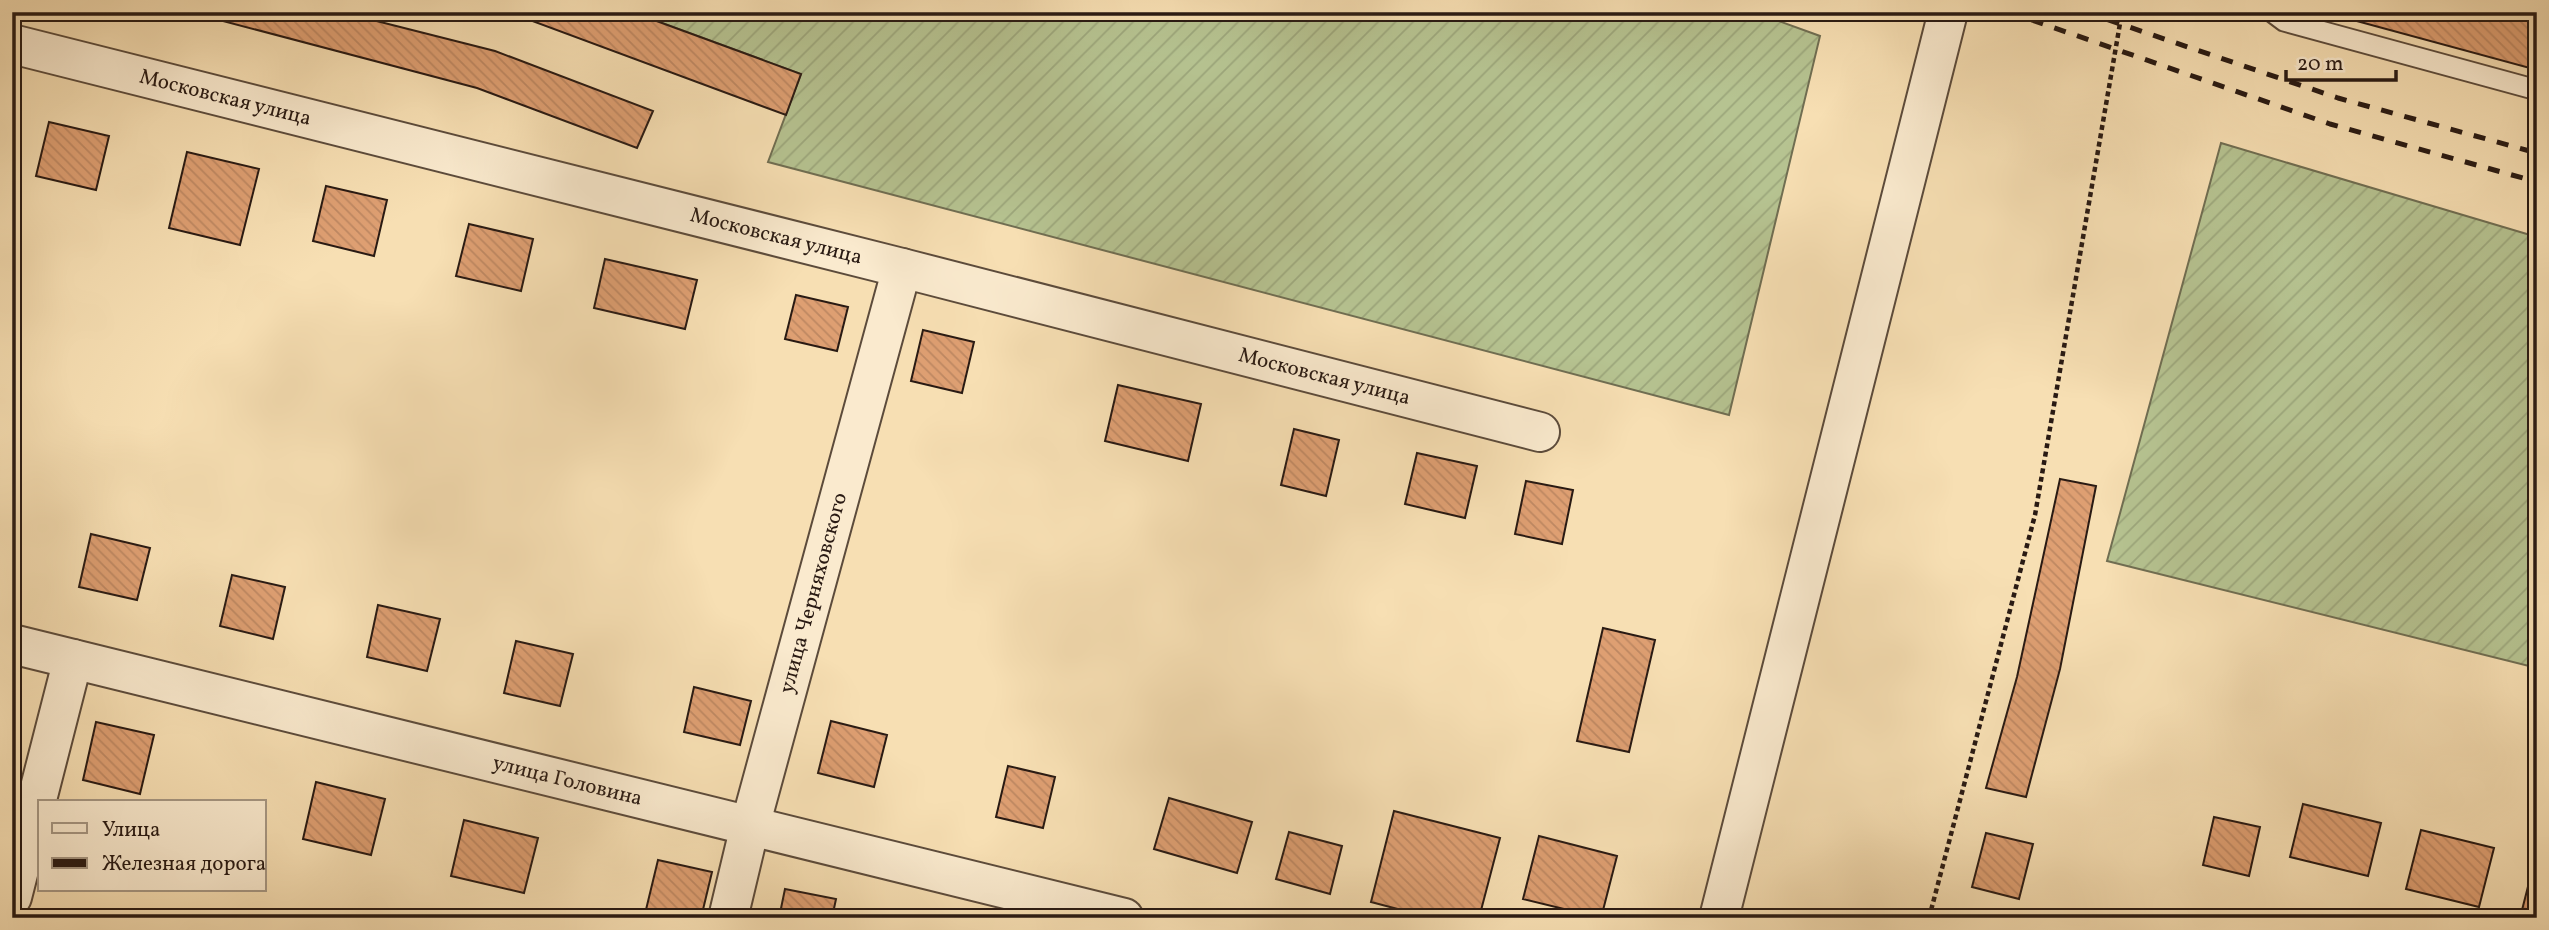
<svg xmlns="http://www.w3.org/2000/svg" width="2549" height="930" viewBox="0 0 2549 930" font-family="Vollkorn,serif">
  <defs>
    <pattern id="garden-furrows" width="10" height="10" patternUnits="userSpaceOnUse" patternTransform="scale(1.75)"><rect width="10" height="10" fill="#b6c391"/><path d="M-1 1l2-2M0 10L10 0M9 11l2-2" fill="none" stroke="#9ca77c"/></pattern>
    <pattern id="building-back-hatch" width="6" height="6" patternUnits="userSpaceOnUse" patternTransform="scale(1.75)"><rect width="6" height="6" fill="#de9f72"/><path d="M-1 5l2 2M0 0l6 6M5-1l2 2" fill="none" stroke="#be8862"/></pattern>
  </defs>
  <rect width="100%" height="100%" fill="#f7dfb3"/>
  <filter id="stains"><feTurbulence type="fractalNoise" baseFrequency=".00286" numOctaves="4"/><feColorMatrix values="0 0 0 0 .2 0 0 0 0 .09 0 0 0 0 .02 0 0 0 .5 -.17"/></filter>
  <radialGradient id="worn" r=".72"><stop offset=".6" stop-color="#630" stop-opacity="0"/><stop offset="1" stop-color="#630" stop-opacity=".3"/></radialGradient>
  <path fill="url(#garden-furrows)" stroke="#706e52" stroke-width="2" d="M 632,12 L 1754,12 L 1820,36 L 1729,415 L 768,162 L 801,74 Z
    M 2221,143 L 2537,237 L 2537,668 L 2107,561 Z"/>
  <path fill="url(#building-back-hatch)" stroke="#291a13" stroke-width="2" d="M 189,12 L 341,12 L 495,51 L 653,111 L 637,148 L 477,88 Z
    M 508,12 L 632,12 L 801,74 L 786,115 Z
    M 2343,12 L 2509,12 L 2537,20 L 2537,70 L 2342,17 Z
    M 49,122 L 109,136 L 96,190 L 36,176 Z
    M 187,152 L 259,169 L 240,245 L 169,228 Z
    M 326,186 L 387,200 L 374,256 L 313,241 Z
    M 469,224 L 533,239 L 521,291 L 456,276 Z
    M 605,259 L 697,280 L 685,329 L 594,308 Z
    M 796,295 L 848,307 L 837,351 L 785,339 Z
    M 923,330 L 974,342 L 962,393 L 911,381 Z
    M 1118,385 L 1201,404 L 1188,461 L 1105,441 Z
    M 1294,429 L 1339,440 L 1326,496 L 1281,485 Z
    M 1417,453 L 1477,466 L 1465,518 L 1405,504 Z
    M 2060,479 L 2096,486 L 2060,669 L 2026,797 L 1986,788 L 2017,677 Z
    M 1526,481 L 1573,490 L 1562,544 L 1515,534 Z
    M 91,534 L 150,548 L 137,600 L 79,587 Z
    M 232,575 L 285,587 L 273,639 L 220,626 Z
    M 378,605 L 440,619 L 427,671 L 367,657 Z
    M 1603,628 L 1655,640 L 1629,752 L 1577,741 Z
    M 516,641 L 573,654 L 560,706 L 504,693 Z
    M 694,687 L 751,701 L 740,745 L 684,732 Z
    M 12,696 L 18,698 L 12,722 Z
    M 831,721 L 887,735 L 874,787 L 818,773 Z
    M 96,722 L 154,735 L 140,794 L 83,780 Z
    M 1008,766 L 1055,777 L 1043,828 L 996,817 Z
    M 316,782 L 385,799 L 371,855 L 303,839 Z
    M 1169,798 L 1252,822 L 1237,873 L 1154,849 Z
    M 2303,804 L 2381,823 L 2368,876 L 2290,857 Z
    M 1394,811 L 1500,838 L 1479,918 L 1432,918 L 1371,902 Z
    M 2214,817 L 2260,827 L 2249,876 L 2203,865 Z
    M 464,820 L 538,838 L 524,893 L 451,876 Z
    M 2421,830 L 2494,848 L 2479,907 L 2406,889 Z
    M 1289,832 L 1342,846 L 1330,894 L 1276,879 Z
    M 1986,833 L 2033,844 L 2019,899 L 1972,887 Z
    M 1539,836 L 1617,856 L 1601,918 L 1523,899 Z
    M 2535,859 L 2537,859 L 2537,918 L 2520,918 Z
    M 658,860 L 712,872 L 701,918 L 644,918 Z
    M 785,889 L 836,899 L 832,918 L 779,918 Z"/>
  <g fill="none" stroke-linecap="round" stroke-linejoin="round">
    <g stroke="#5c4b3b" stroke-width="23">
      <path id="service" d="M 2272,12 L 2284,21 L 2537,90"/>
    </g>
    <g stroke="#5c4b3b" stroke-width="42">
      <g id="minor">
        <path id="s1" d="M 12,44 L 902,268 L 1540,432"/>
        <path id="s2" d="M 12,644 L 1124,918"/>
        <path d="M 12,897 L 73,659"/>
        <path id="s3" d="M 728,918 L 750,826 L 902,268"/>
      </g>
    </g>
    <g stroke="#5c4b3b" stroke-width="42">
      <path id="tertiary" d="M 1719,918 L 1948,12"/>
    </g>
    <path stroke="#291a13" stroke-width="4.5" stroke-dasharray="5 3.5" stroke-linecap="butt" d="M 1929,918 L 2035,515 L 2122,12"/>
    <use href="#service" stroke="#faeace" stroke-width="19"/>
    <use href="#minor" stroke="#faeace" stroke-width="38"/>
    <use href="#tertiary" stroke="#faeace" stroke-width="38"/>
    <path stroke="#291a13" stroke-width="5" stroke-dasharray="12 12" stroke-linecap="butt" d="M 2009,12 L 2330,124 L 2537,182
      M 2085,12 L 2338,98 L 2537,153"/>
  </g>
  <g text-anchor="middle" dominant-baseline="central" stroke-width="5" stroke-linejoin="round" paint-order="stroke">
    <g font-size="21" fill="#291a13" stroke="#faeace">
      <text stroke="none"><textPath href="#s1" startOffset="220">Московская улица</textPath></text>
      <text stroke="none"><textPath href="#s1" startOffset="788">Московская улица</textPath></text>
      <text stroke="none"><textPath href="#s1" startOffset="1354">Московская улица</textPath></text>
      <text stroke="none"><textPath href="#s3" startOffset="336">улица Черняховского</textPath></text>
      <text stroke="none"><textPath href="#s2" startOffset="572">улица Головина</textPath></text>
    </g>
  </g>
  <rect width="2549" height="930" fill="none" stroke="#f7dfb3" stroke-width="42"/>
  <rect x="14" y="14" width="2521" height="902" fill="none" stroke="#291a13" stroke-width="3.5"/>
  <rect x="21" y="21" width="2507" height="888" fill="none" stroke="#291a13" stroke-width="2"/>
  <rect x="38" y="800" width="228" height="91" fill="#faeace" stroke="#a69783" stroke-width="2"/>
  <rect x="52" y="823" width="35" height="10" fill="#faeace" stroke="#a69783" stroke-width="2"/>
  <text x="102" y="836" font-size="21" fill="#291a13">Улица</text>
  <rect x="52" y="858" width="35" height="10" fill="#291a13" stroke="#a69783" stroke-width="2"/>
  <text x="102" y="870" font-size="21" fill="#291a13">Железная дорога</text>
  <path d="M2286 70v10h110v-10" fill="none" stroke="#291a13" stroke-width="3.5"/>
  <text x="2297" y="70" font-size="21" fill="#291a13" stroke="#faeace" stroke-width="5" paint-order="stroke">20 m</text>
  <rect width="100%" height="100%" filter="url(#stains)"/>
  <rect width="100%" height="100%" fill="url(#worn)"/>
</svg>
